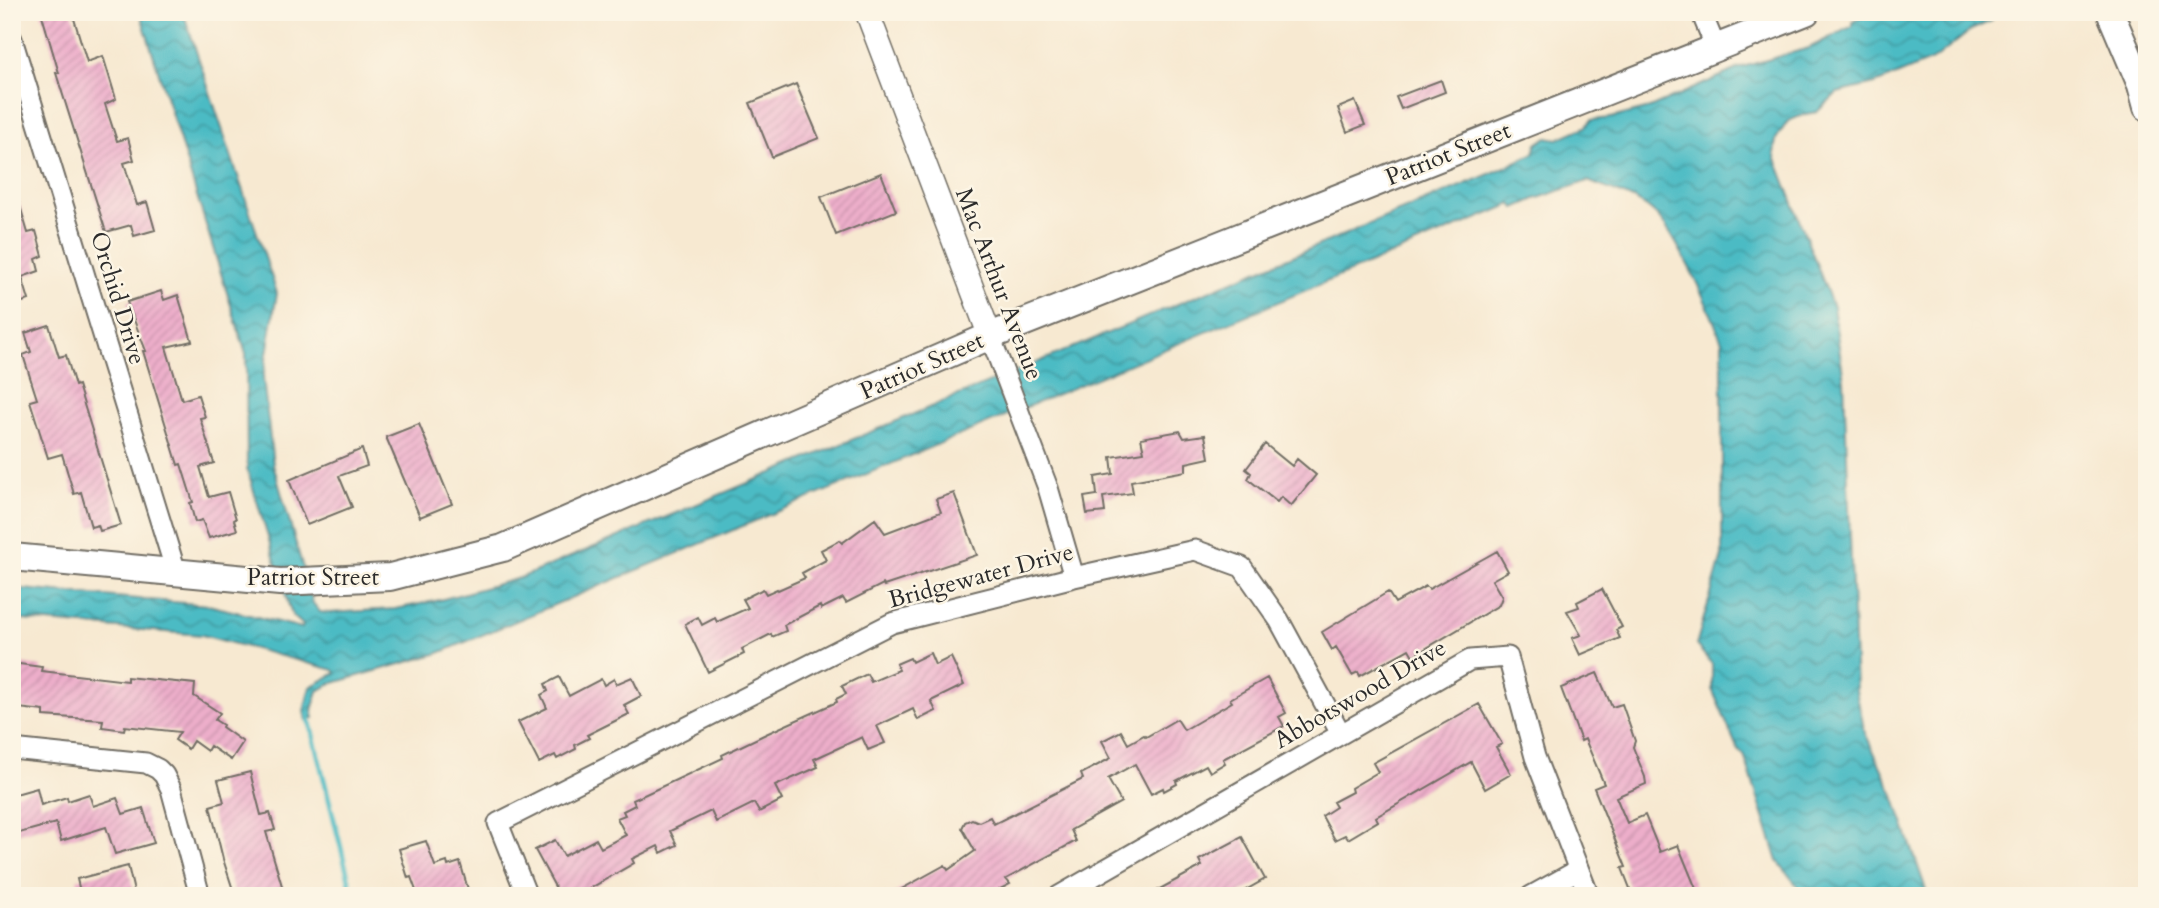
<svg xmlns="http://www.w3.org/2000/svg" width="2159" height="908" viewBox="0 0 2159 908" font-family="Cardo,serif">
  <defs>
    <pattern id="water-waves" width="16" height="10" patternUnits="userSpaceOnUse" patternTransform="scale(1.75)"><rect width="16" height="10" fill="#4cbbc4"/><path d="M0 5q4-4 8 0t8 0" fill="none" stroke="#3f989f"/></pattern>
    <pattern id="building-hatch" width="6" height="6" patternUnits="userSpaceOnUse" patternTransform="scale(1.75)"><rect width="6" height="6" fill="#edaeca"/><path d="M-1 1l2-2M0 6l6-6M5 7l2-2" fill="none" stroke="#cb96ae"/></pattern>
  </defs>
  <rect width="100%" height="100%" fill="#fcf5e5"/>
  <filter id="ink" filterUnits="userSpaceOnUse"><feTurbulence type="fractalNoise" baseFrequency=".0143" numOctaves="2"/><feDisplacementMap in="SourceGraphic" scale="14" xChannelSelector="R" yChannelSelector="G"/><feConvolveMatrix kernelMatrix="1 2 1 2 8 2 1 2 1" color-interpolation-filters="sRGB"/></filter>
  <filter id="wash" filterUnits="userSpaceOnUse"><feTurbulence type="fractalNoise" baseFrequency=".00686" numOctaves="4" result="noise"/><feDisplacementMap in="SourceGraphic" scale="28" xChannelSelector="R" yChannelSelector="G"/><feGaussianBlur stdDeviation="1.57" result="paint"/><feColorMatrix in="noise" values="0 0 0 0 0 0 0 0 0 0 0 0 0 0 0 0 0 1.4 0 .05"/><feComposite in="paint" operator="in"/></filter>
  <g filter="url(#wash)">
    <rect width="100%" height="100%" fill="#f7e9d1"/>
    <path fill="url(#water-waves)" stroke="#3c7378" stroke-width="2" d="M 140,12 L 183,12 L 277,293 L 263,378 L 273,464 L 313,603 L 320,612 L 329,613 L 395,609 L 440,600 L 520,578 L 1499,170 L 1534,153 L 1537,144 L 1547,137 L 1558,139 L 1585,127 L 1592,120 L 1611,118 L 1650,108 L 1739,68 L 1809,48 L 1853,26 L 1853,21 L 1874,12 L 1987,12 L 1991,21 L 1971,30 L 1935,59 L 1875,84 L 1837,93 L 1817,112 L 1805,114 L 1788,121 L 1776,139 L 1774,154 L 1833,307 L 1844,380 L 1856,691 L 1865,733 L 1893,793 L 1928,896 L 1805,896 L 1778,861 L 1744,755 L 1738,750 L 1712,689 L 1712,664 L 1696,645 L 1722,556 L 1722,342 C 1711,312 1676,231 1653,212 C 1636,197 1609,190 1588,181 L 1535,199 L 1515,208 L 1512,204 L 439,653 L 330,684 L 318,691 L 312,710 L 314,718 L 306,720 L 304,711 L 310,687 L 336,673 L 334,670 L 202,635 L 12,619 L 12,588 L 208,605 L 302,628 L 303,625 L 293,616 L 288,603 L 247,468 L 246,354 Z"/>
    <g fill="none" stroke-linecap="round" stroke-linejoin="round">
      <path stroke="#4cbbc4" stroke-width="5" d="M 309,719 L 353,896"/>
    </g>
    <g id="blocks">
      <path fill="url(#building-hatch)" d="M 41,12 L 72,12 L 87,62 L 103,56 L 116,99 L 105,104 L 117,141 L 128,138 L 134,160 L 124,163 L 137,205 L 147,202 L 155,230 L 134,236 L 131,225 L 106,232 L 56,73 L 59,73 Z
        M 1441,80 L 1445,92 L 1401,109 L 1396,97 Z
        M 796,84 L 819,138 L 772,157 L 750,103 Z
        M 1355,101 L 1365,125 L 1347,132 L 1338,108 Z
        M 881,173 L 896,211 L 836,235 L 821,197 Z
        M 12,192 L 16,192 L 28,233 L 36,231 L 43,256 L 36,259 L 39,271 L 22,277 L 29,300 L 12,305 Z
        M 161,291 L 164,300 L 178,295 L 192,341 L 166,347 L 182,400 L 198,395 L 205,417 L 200,418 L 214,463 L 200,467 L 209,497 L 228,492 L 236,519 L 234,520 L 237,530 L 209,538 L 202,520 L 195,522 L 190,503 L 193,502 L 181,464 L 178,465 L 143,351 L 146,351 L 127,302 Z
        M 49,325 L 59,357 L 66,355 L 75,386 L 78,385 L 121,525 L 100,531 L 98,525 L 91,527 L 81,492 L 74,494 L 62,454 L 48,458 L 30,401 L 37,399 L 23,355 L 31,352 L 25,333 Z
        M 419,424 L 452,504 L 420,517 L 386,437 Z
        M 1180,431 L 1184,438 L 1205,435 L 1209,458 L 1186,463 L 1186,471 L 1131,481 L 1133,493 L 1103,497 L 1105,512 L 1087,514 L 1084,497 L 1097,495 L 1095,477 L 1113,474 L 1111,457 L 1144,452 L 1141,438 Z
        M 1265,444 L 1292,466 L 1297,459 L 1316,475 L 1291,506 L 1281,497 L 1277,502 L 1248,479 L 1251,473 L 1246,469 Z
        M 362,449 L 367,466 L 339,476 L 352,507 L 307,525 L 289,480 Z
        M 954,493 L 977,555 L 884,586 L 883,584 L 846,603 L 843,598 L 821,609 L 820,606 L 784,625 L 786,631 L 772,637 L 771,634 L 742,649 L 744,654 L 708,672 L 685,624 L 698,617 L 702,625 L 715,618 L 717,622 L 748,608 L 743,599 L 763,589 L 766,594 L 777,589 L 778,590 L 805,578 L 802,573 L 826,560 L 821,550 L 840,540 L 842,543 L 875,519 L 885,533 L 941,512 L 936,499 Z
        M 1497,551 L 1508,571 L 1492,580 L 1502,597 L 1499,605 L 1413,656 L 1409,649 L 1360,676 L 1358,672 L 1352,675 L 1336,647 L 1332,650 L 1322,632 L 1388,592 L 1395,603 L 1426,586 L 1429,589 Z
        M 1602,589 L 1622,627 L 1616,630 L 1620,638 L 1580,655 L 1572,638 L 1581,635 L 1567,611 L 1579,607 L 1577,602 Z
        M 930,653 L 935,665 L 951,657 L 964,685 L 931,701 L 936,711 L 918,720 L 913,709 L 877,726 L 885,743 L 868,750 L 862,737 L 814,759 L 818,767 L 775,786 L 782,800 L 759,812 L 754,803 L 716,822 L 711,811 L 670,831 L 677,845 L 661,853 L 658,846 L 632,859 L 634,863 L 577,896 L 560,896 L 535,850 L 555,840 L 564,856 L 596,839 L 601,848 L 626,835 L 617,818 L 625,815 L 623,811 L 635,805 L 633,800 L 723,758 L 722,755 L 766,734 L 837,702 L 836,699 L 846,694 L 842,686 L 867,674 L 871,682 L 899,670 L 896,664 L 910,658 L 912,662 Z
        M 12,663 L 42,667 L 41,671 L 127,681 L 127,677 L 195,684 L 194,696 L 220,713 L 215,720 L 223,725 L 222,727 L 243,742 L 231,760 L 210,746 L 207,751 L 193,741 L 188,749 L 175,740 L 180,732 L 125,726 L 124,730 L 102,727 L 103,720 L 44,716 L 44,711 L 18,708 L 19,702 L 12,701 Z
        M 1597,673 L 1612,707 L 1622,704 L 1635,741 L 1633,747 L 1645,777 L 1646,784 L 1616,797 L 1627,823 L 1645,815 L 1660,852 L 1678,845 L 1699,896 L 1633,896 L 1622,868 L 1626,867 L 1594,788 L 1604,784 L 1585,739 L 1581,741 L 1561,688 Z
        M 559,677 L 569,696 L 601,679 L 604,685 L 614,679 L 616,684 L 632,677 L 641,696 L 624,705 L 629,714 L 587,735 L 589,738 L 575,745 L 576,749 L 557,759 L 555,755 L 539,763 L 518,722 L 547,708 L 541,695 L 548,691 L 545,684 Z
        M 1267,678 L 1286,713 L 1279,717 L 1284,726 L 1223,759 L 1225,763 L 1210,772 L 1206,765 L 1176,781 L 1177,784 L 1164,791 L 1163,788 L 1151,794 L 1135,764 L 1108,779 L 1121,802 L 1071,830 L 1076,841 L 1006,879 L 1010,884 L 987,896 L 889,896 L 945,865 L 948,870 L 975,851 L 962,828 L 965,822 L 972,819 L 979,822 L 990,817 L 994,824 L 1083,779 L 1081,774 L 1111,758 L 1102,741 L 1121,731 L 1128,744 L 1144,735 L 1146,737 L 1177,719 L 1184,730 L 1232,702 L 1230,699 Z
        M 1479,704 L 1502,744 L 1496,747 L 1511,774 L 1485,789 L 1471,762 L 1376,817 L 1378,821 L 1348,839 L 1345,835 L 1335,840 L 1322,816 L 1336,807 L 1333,802 L 1352,792 L 1351,788 L 1378,772 L 1373,763 Z
        M 250,772 L 261,815 L 270,813 L 275,830 L 266,832 L 285,896 L 235,896 L 223,859 L 210,806 L 224,802 L 218,780 Z
        M 37,788 L 41,805 L 67,797 L 68,801 L 89,794 L 93,806 L 117,798 L 123,814 L 143,808 L 154,843 L 115,854 L 106,827 L 61,841 L 56,823 L 12,835 L 12,795 Z
        M 1242,837 L 1265,879 L 1235,896 L 1147,896 L 1202,866 L 1199,860 Z
        M 426,841 L 435,866 L 447,862 L 448,866 L 460,862 L 470,896 L 418,896 L 411,877 L 408,878 L 399,849 Z
        M 128,866 L 135,896 L 81,896 L 77,879 Z"/>
    </g>
  </g>
  <g filter="url(#ink)">
    <use href="#blocks" fill-opacity="0" stroke="#726e65" stroke-width="2"/>
    <g fill="none" stroke-linecap="round" stroke-linejoin="round">
      <g stroke="#726e65" stroke-width="23">
        <path id="minor" d="M 1701,12 L 1716,48
          M 12,39 L 176,572
          M 990,336 L 1048,488 L 1074,577
          M 12,749 L 146,763 L 158,769 L 164,775 L 171,789 L 200,896
          M 527,896 L 498,823 L 892,623 L 1074,577 L 1195,550 L 1242,567 L 1279,620 L 1340,732
          M 1059,896 L 1470,660 L 1508,657 L 1535,757 L 1589,896
          M 1531,896 L 1578,870"/>
      </g>
      <g stroke="#726e65" stroke-width="26">
        <path id="tertiary" d="M 867,12 L 990,336"/>
      </g>
      <g stroke="#726e65" stroke-width="30">
        <path id="secondary" d="M 2110,12 L 2141,85 L 2147,107
          M 12,557 L 280,582 L 390,577 L 503,548 L 990,336 L 1806,12"/>
      </g>
      <use href="#minor" stroke="#fff" stroke-width="19"/>
      <use href="#tertiary" stroke="#fff" stroke-width="23"/>
      <use href="#secondary" stroke="#fff" stroke-width="26"/>
    </g>
  </g>
  <g text-anchor="middle" dominant-baseline="central" stroke-width="5" stroke-linejoin="round" paint-order="stroke">
    <g font-size="24" fill="#2b2b2b" stroke="#fcf5e5">
      <text transform="translate(1448 154) rotate(-22)">Patriot Street</text>
      <text transform="translate(999 284) rotate(69)">Mac Arthur Avenue</text>
      <text transform="translate(118 298) rotate(73)">Orchid Drive</text>
      <text transform="translate(922 366) rotate(-24)">Patriot Street</text>
      <text transform="translate(981 576) rotate(-15)">Bridgewater Drive</text>
      <text x="313" y="577">Patriot Street</text>
      <text transform="translate(1360 694) rotate(-30)">Abbotswood Drive</text>
    </g>
  </g>
  <rect width="2159" height="908" fill="none" stroke="#fcf5e5" stroke-width="42"/>
</svg>
